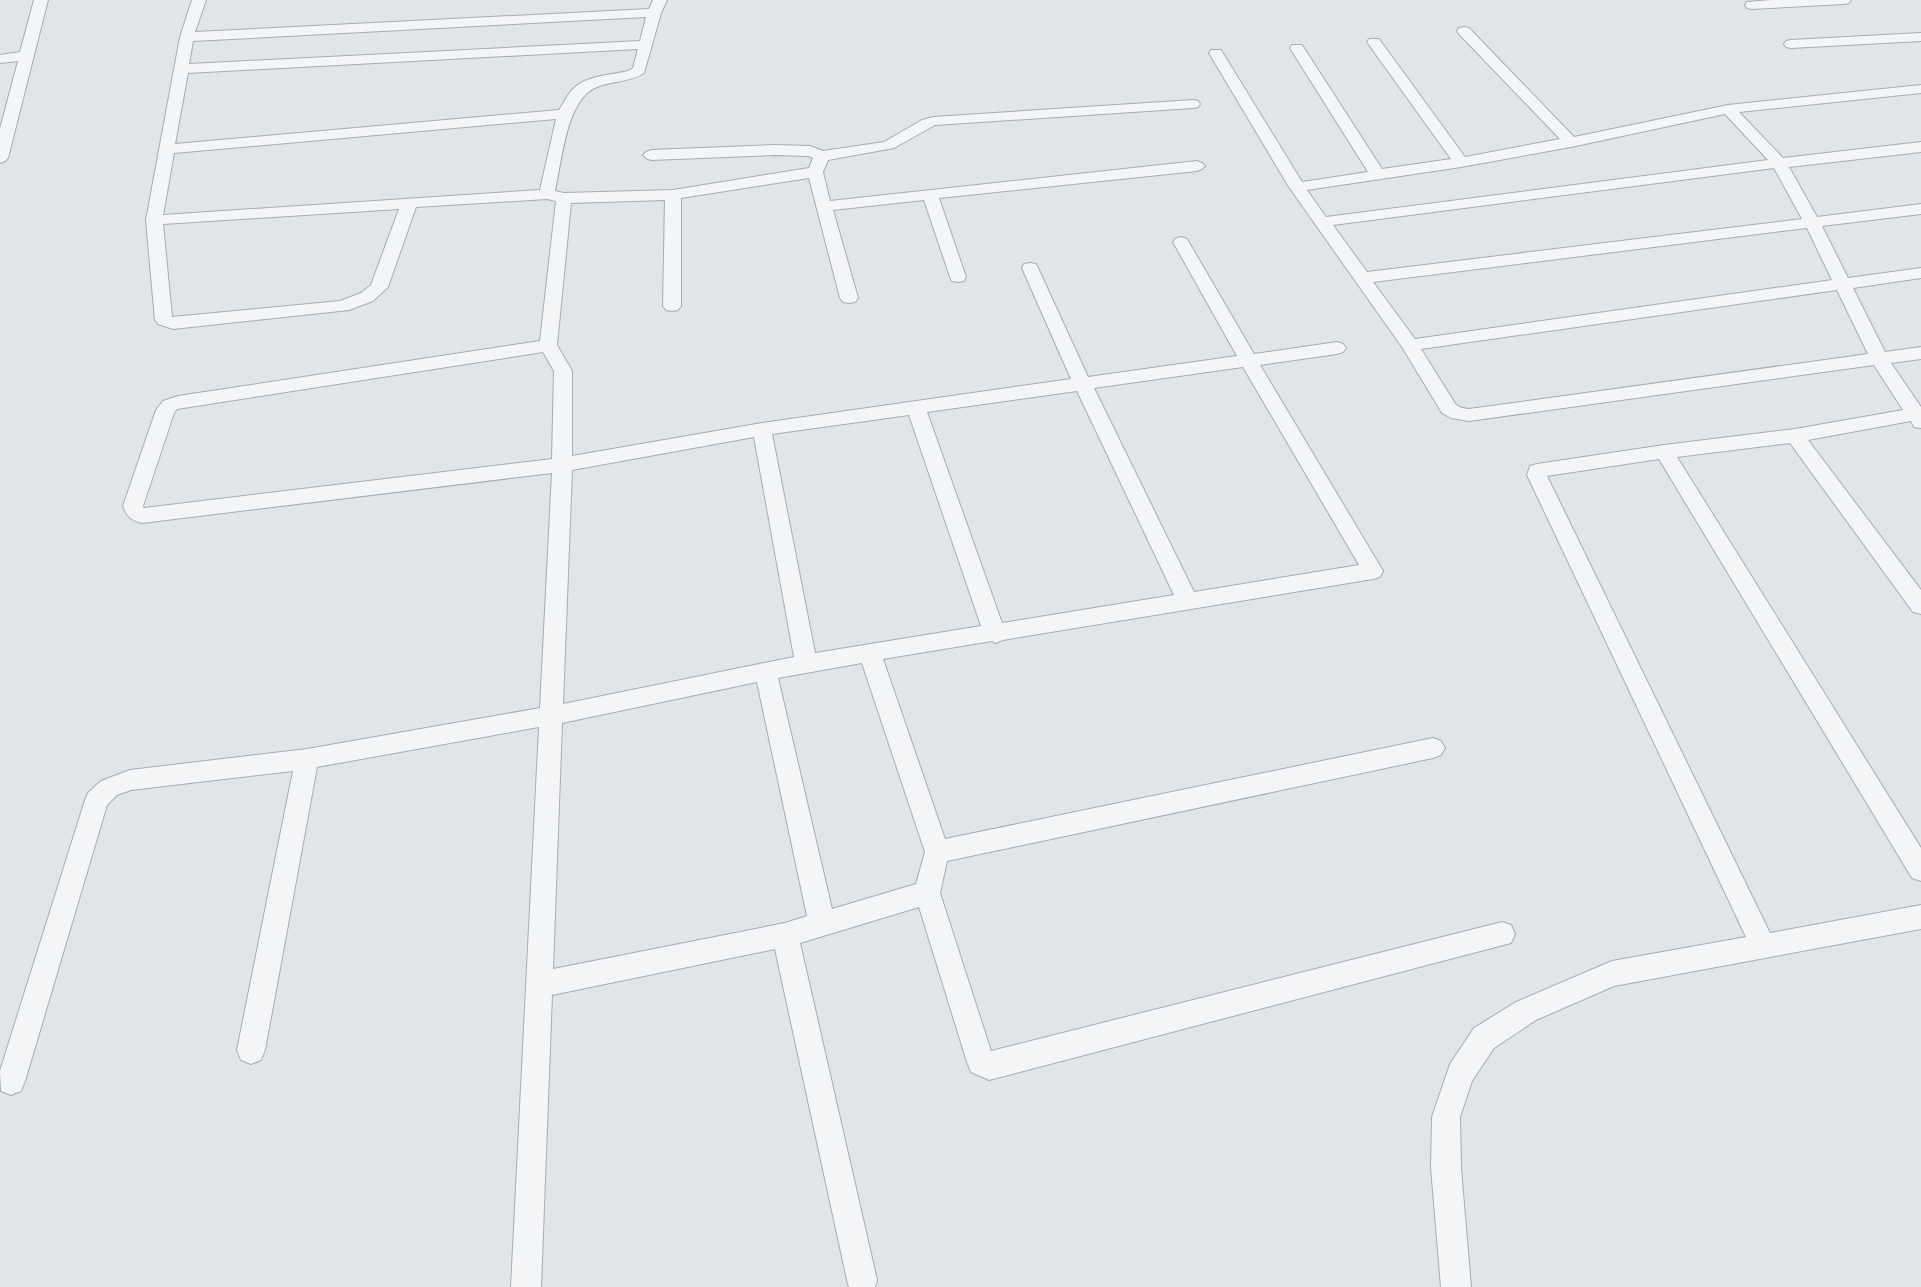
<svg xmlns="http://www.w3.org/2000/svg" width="1921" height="1287" viewBox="0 0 1921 1287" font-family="'Asap Condensed',sans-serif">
  <rect width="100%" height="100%" fill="#e1e4e8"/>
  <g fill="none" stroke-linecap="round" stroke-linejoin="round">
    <g stroke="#a7acb2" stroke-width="2">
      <path id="minor" d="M 34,0 L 48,0 L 8,158 L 5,161 L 0,163 L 0,129 L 18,61 L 0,63 L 0,55 L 20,52 Z
        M 192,0 L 206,0 L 195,32 L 649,9 L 653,0 L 667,0 L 661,13 L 644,73 C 630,82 612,81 597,87 C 566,99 562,161 555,191 L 564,193 L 673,190 L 809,168 L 813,158 L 808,156 L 775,155 L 651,160 L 646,158 L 643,155 L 646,152 L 651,150 L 775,145 L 810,146 L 823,151 L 884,142 L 922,120 L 933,117 L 1193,100 L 1198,101 L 1200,104 L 1198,107 L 1193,108 L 935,125 L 894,148 L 828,160 L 823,172 L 830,201 L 1197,161 L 1202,163 L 1205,166 L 1202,169 L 1197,171 L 939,198 L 966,277 L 964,281 L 958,282 L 952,281 L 950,277 L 924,200 L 833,210 L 858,298 L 855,302 L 849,303 L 843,302 L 840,298 L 809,178 L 681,198 L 681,306 L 678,310 L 672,311 L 666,310 L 663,306 L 665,200 L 571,203 L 557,345 L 572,371 L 572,456 L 762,423 L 1071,379 L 1022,268 L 1024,264 L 1030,263 L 1036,264 L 1038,268 L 1088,377 L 1237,356 L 1173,242 L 1175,239 L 1181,237 L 1187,239 L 1254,354 L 1337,342 L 1343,344 L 1346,348 L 1343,352 L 1337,354 L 1260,365 L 1383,571 L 1380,577 L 1373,579 L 1003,640 L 995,643 L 992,641 L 883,659 L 945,839 L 1433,738 L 1441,741 L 1445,748 L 1441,755 L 1433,758 L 947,861 L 940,893 L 991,1051 L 1502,922 L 1511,925 L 1515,934 L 1511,943 L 989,1080 L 971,1072 L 967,1062 L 919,907 L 800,943 L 877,1280 L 875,1287 L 849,1287 L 847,1280 L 775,949 L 552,995 L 541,1287 L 511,1287 L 539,727 L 317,767 L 265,1050 L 261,1060 L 251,1064 L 241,1060 L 237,1050 L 293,771 L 131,790 L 117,795 L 107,805 L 25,1081 L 21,1091 L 11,1095 L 1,1091 L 0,1071 L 85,800 L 88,793 L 101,781 L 130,770 L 307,749 L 540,708 L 552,473 L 142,523 C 131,520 127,517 123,506 L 156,410 L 163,401 L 178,396 L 540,341 L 556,201 L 547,199 L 416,207 L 388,287 L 373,301 L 349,310 L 173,329 L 158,324 L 155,320 L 146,220 L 180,37 ZM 646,17 L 640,41 L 189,64 L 193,41 ZM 638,49 L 633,68 L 628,71 C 611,75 585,76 573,89 C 567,95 564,103 559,110 L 175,144 L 188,73 ZM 556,119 L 540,190 L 163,215 L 174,153 ZM 399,209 L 371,285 L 361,293 L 340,301 L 172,317 L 163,224 ZM 543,352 L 554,371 L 552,459 L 144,508 L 143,506 L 174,413 L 177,409 ZM 1243,367 L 1359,565 L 1194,592 L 1094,388 ZM 1077,391 L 1174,595 L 1002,623 L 927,412 ZM 909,415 L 981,626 L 815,653 L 772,434 ZM 754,437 L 794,657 L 563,704 L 572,470 ZM 862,663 L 925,852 L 916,884 L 832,909 L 778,678 ZM 757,682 L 807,916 L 785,923 L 553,969 L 562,723 Z
        M 1771,0 L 1851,0 L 1849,3 L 1844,4 L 1752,9 L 1747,8 L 1745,5 L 1747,2 Z
        M 1464,27 L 1469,28 L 1574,137 L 1728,105 L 1921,85 L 1921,93 L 1739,112 L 1783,158 L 1921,142 L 1921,152 L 1789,167 L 1817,217 L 1921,204 L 1921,214 L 1822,226 L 1848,278 L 1921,268 L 1921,278 L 1853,288 L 1885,352 L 1921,347 L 1921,359 L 1891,363 L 1921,407 L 1921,428 L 1914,427 L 1911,421 L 1808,440 L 1921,590 L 1921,614 L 1913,612 L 1790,443 L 1677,457 L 1921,848 L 1921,881 L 1912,878 L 1659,459 L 1547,476 L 1770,933 L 1921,905 L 1921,929 L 1614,986 L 1536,1020 L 1494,1048 L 1472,1081 L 1460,1117 L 1461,1168 L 1471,1287 L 1441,1287 L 1431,1168 L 1432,1117 L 1450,1064 L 1474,1028 L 1516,1002 L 1612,961 L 1746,937 L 1527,475 L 1530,466 L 1537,464 L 1664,445 L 1795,429 L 1903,410 L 1874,365 L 1469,421 L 1451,418 L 1442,413 L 1402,347 L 1289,187 L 1209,53 L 1211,50 L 1221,50 L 1302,182 L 1368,172 L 1290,48 L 1292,45 L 1302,45 L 1304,48 L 1382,169 L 1451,159 L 1367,42 L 1369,39 L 1379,39 L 1465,157 L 1560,139 L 1459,34 L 1457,31 L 1459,28 ZM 1725,114 L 1768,160 L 1326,217 L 1307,190 L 1461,167 L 1571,147 ZM 1774,168 L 1802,219 L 1367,272 L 1333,225 ZM 1807,228 L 1832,280 L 1415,339 L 1373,282 ZM 1837,290 L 1868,354 L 1469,409 L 1462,408 L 1456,405 L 1421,349 Z
        M 1921,33 L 1921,41 L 1791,48 L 1786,47 L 1784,44 L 1786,41 L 1791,40 Z"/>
    </g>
    <use href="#minor" fill="#f3f5f7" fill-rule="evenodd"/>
  </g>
</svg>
